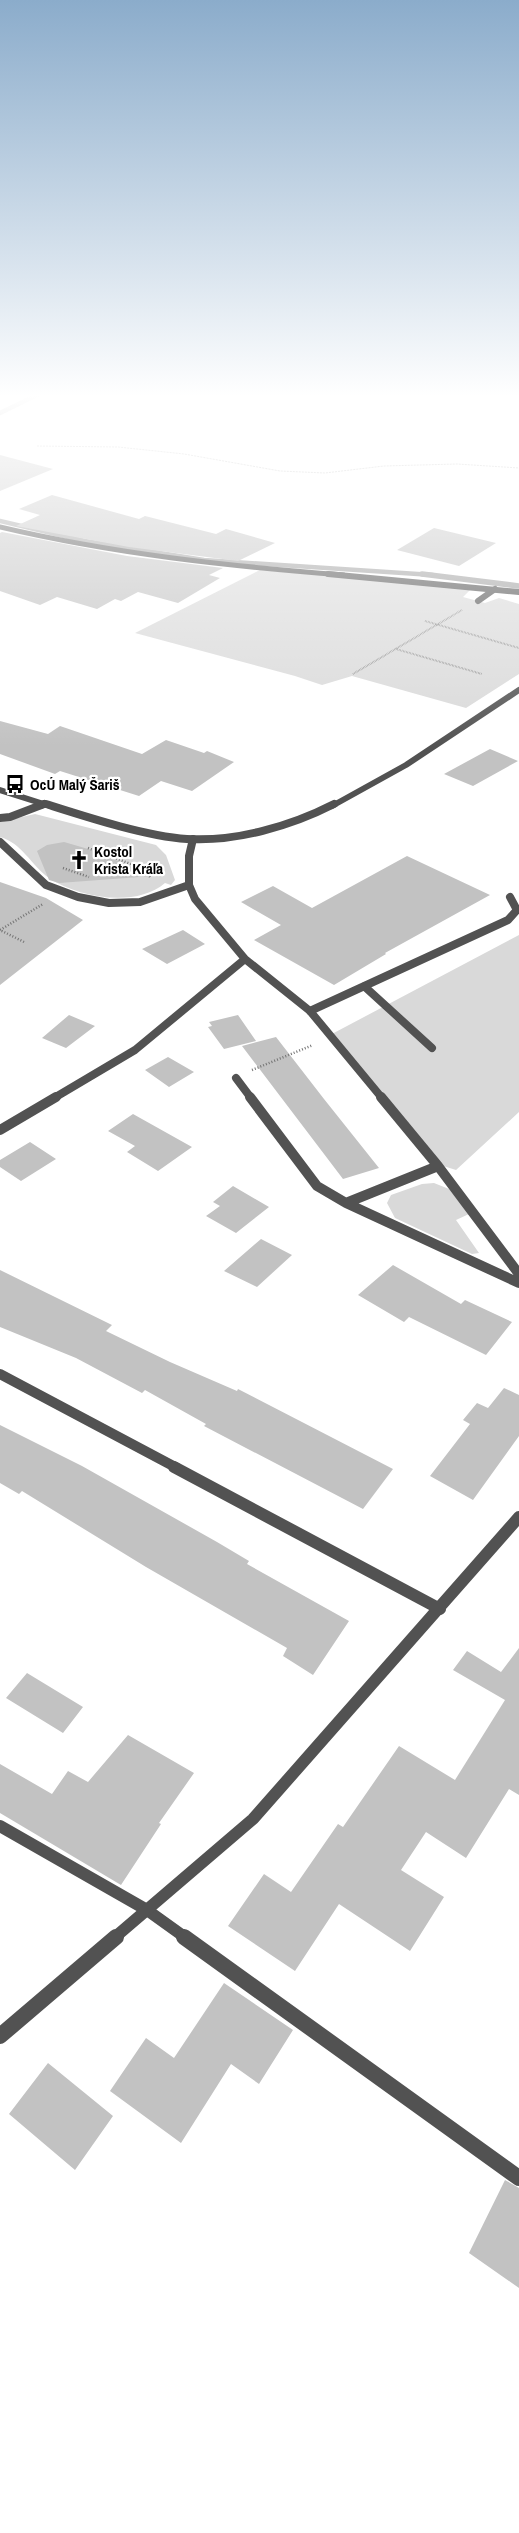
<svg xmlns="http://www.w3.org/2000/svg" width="519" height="2533" viewBox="0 0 519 2533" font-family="'Archivo Narrow',sans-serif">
  <rect width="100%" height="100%" fill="#fff"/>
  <path fill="#d9d9d9" d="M 260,570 L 472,588 L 463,597 L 485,603 L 499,598 L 519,604 L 519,674 L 466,708 L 352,676 L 322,685 L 295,676 L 135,633 Z
    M 35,814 L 156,845 L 166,855 L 175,880 L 171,885 L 165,883 C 136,908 79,898 49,878 C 31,865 22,843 0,837 L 0,822 Z
    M 519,935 L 519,1112 L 456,1170 L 437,1164 L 330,1035 Z
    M 434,1183 L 449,1189 L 469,1214 L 456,1220 L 479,1253 L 472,1254 L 395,1218 L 387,1203 L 391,1195 L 422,1184 Z"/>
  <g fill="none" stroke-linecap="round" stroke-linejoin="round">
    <path stroke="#a0a0a0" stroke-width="4.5" d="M 0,413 L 41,393
      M 0,521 L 85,541 L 204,560 L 433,575"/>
    <path stroke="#a0a0a0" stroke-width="5.5" d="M 422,574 L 519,586"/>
  </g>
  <path fill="#c2c2c2" d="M 0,455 L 53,469 L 0,491 Z
    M 52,495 L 139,519 L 145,516 L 216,534 L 226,529 L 275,543 L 238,561 L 129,547 L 16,526 L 40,515 L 19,509 Z
    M 434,528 L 496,543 L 459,566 L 397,550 Z
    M 2,532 L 127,556 L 223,568 L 209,575 L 220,578 L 178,603 L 138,592 L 121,601 L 115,599 L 97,609 L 57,597 L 40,605 L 0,591 L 0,533 Z
    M 0,721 L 48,734 L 60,726 L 142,754 L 166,740 L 204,753 L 207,751 L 234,762 L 192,791 L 161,781 L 139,796 L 60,771 L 55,774 L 0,754 Z
    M 490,749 L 518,761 L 473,786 L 444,774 Z
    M 64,842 L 95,851 L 153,876 L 59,883 L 49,880 L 37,851 L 47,845 Z
    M 407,856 L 490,895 L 385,953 L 386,954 L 334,985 L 254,940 L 281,925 L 241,902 L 273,886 L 312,908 Z
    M 0,882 L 46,898 L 83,920 L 0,985 Z
    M 183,930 L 205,944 L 167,964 L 142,949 Z
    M 69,1015 L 95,1026 L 66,1048 L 42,1038 Z
    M 238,1015 L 256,1041 L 224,1049 L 208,1027 L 212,1026 L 209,1022 Z
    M 276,1037 L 324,1099 L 379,1168 L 343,1179 L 242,1046 Z
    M 168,1057 L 194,1072 L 169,1087 L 145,1070 Z
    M 133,1114 L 192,1147 L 158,1171 L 127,1152 L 135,1146 L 108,1131 Z
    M 30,1142 L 56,1159 L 21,1181 L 0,1167 L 0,1160 Z
    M 233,1186 L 269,1207 L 236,1233 L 206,1216 L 220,1206 L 213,1202 Z
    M 261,1239 L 292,1255 L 257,1287 L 224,1271 Z
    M 393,1265 L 461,1304 L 465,1300 L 512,1322 L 486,1355 L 409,1317 L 404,1322 L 358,1295 Z
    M 0,1270 L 112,1325 L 106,1331 L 170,1362 L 237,1391 L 238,1389 L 393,1469 L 363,1509 L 204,1426 L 206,1424 L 145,1390 L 142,1393 L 76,1358 L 0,1327 Z
    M 504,1388 L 519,1395 L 519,1436 L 473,1500 L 430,1476 L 470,1424 L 463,1420 L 477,1403 L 488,1408 Z
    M 0,1425 L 82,1466 L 217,1542 L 249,1561 L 247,1564 L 349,1621 L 313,1675 L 283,1656 L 287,1648 L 146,1567 L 22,1491 L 19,1494 L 0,1483 Z
    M 519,1648 L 519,1795 L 509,1789 L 466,1858 L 426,1832 L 401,1870 L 444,1897 L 410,1951 L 339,1904 L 295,1971 L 228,1926 L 264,1874 L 291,1892 L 338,1824 L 343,1827 L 399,1746 L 455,1780 L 505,1700 L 453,1670 L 467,1651 L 501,1672 Z
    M 27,1673 L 83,1707 L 63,1733 L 6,1698 Z
    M 128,1735 L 194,1773 L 159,1823 L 161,1824 L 121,1885 L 0,1813 L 0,1764 L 52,1794 L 68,1771 L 88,1782 Z
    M 224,1983 L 293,2030 L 259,2084 L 231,2064 L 181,2143 L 110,2091 L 146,2038 L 174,2058 Z
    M 48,2063 L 113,2116 L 75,2170 L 9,2114 Z
    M 505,2180 L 519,2188 L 519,2288 L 469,2253 Z"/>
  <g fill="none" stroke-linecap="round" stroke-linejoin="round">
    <path stroke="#747474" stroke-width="1" stroke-dasharray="0.5 1" stroke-linecap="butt" d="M 37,446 L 118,447 L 184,454 L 280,471 L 325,473 L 384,466 L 457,464 L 519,468"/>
    <path stroke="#747474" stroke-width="2" stroke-dasharray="0.5 1" stroke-linecap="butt" d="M 425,621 L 519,648
      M 396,649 L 482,674
      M 353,674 L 462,610"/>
    <path stroke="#747474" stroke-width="2.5" stroke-dasharray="1 2" stroke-linecap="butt" d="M 88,848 L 144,869 L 150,877
      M 63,868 L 89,877
      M 24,942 L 0,930 L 43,904
      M 252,1070 L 313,1045"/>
    <path stroke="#525252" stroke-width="6" d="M 478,601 L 495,589"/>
    <path stroke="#525252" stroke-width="8" d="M 364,986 L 432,1048
      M 310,1011 L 508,920 L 517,910 L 510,897"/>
    <path stroke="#525252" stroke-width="12" d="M 0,1826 L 147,1910 L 186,1938"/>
    <path stroke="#525252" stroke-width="16" d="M 184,1937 L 519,2178"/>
    <path stroke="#525252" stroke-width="5" d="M 0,527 C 114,554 227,566 344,575"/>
    <path stroke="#525252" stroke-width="6" d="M 328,574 L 519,592
      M 41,806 L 45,804"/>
    <path stroke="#525252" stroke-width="8" d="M 0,818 L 10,817 L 44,804
      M 193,839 L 189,856 L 189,885 L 195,899 L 245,959 L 310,1011 L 382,1098
      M 0,842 L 46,885 L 78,897 L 109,903 L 140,902 L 189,885
      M 236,1078 L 251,1098
      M 54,1098 L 135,1050 L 245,959"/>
    <path stroke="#525252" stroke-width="10" d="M 250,1097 L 317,1186 L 346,1203 L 519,1283
      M 381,1097 L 438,1166 L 519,1274
      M 0,1130 L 56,1097
      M 346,1203 L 438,1166
      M 0,1374 L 177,1468"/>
    <path stroke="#525252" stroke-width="12" d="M 174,1467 L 440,1609
      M 114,1938 L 253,1819 L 519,1517"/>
    <path stroke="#525252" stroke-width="16" d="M 0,2036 L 116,1937"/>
    <path stroke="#525252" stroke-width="6" d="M 0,790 L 50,806
      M 332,806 L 406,765 L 519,690"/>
    <path stroke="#525252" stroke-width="8" d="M 46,804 C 87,817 145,836 187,839 C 236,842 291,826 334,804"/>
  </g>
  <linearGradient id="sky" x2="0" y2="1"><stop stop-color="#8baccb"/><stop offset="0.53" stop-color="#fff"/><stop offset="1" stop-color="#fff" stop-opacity="0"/></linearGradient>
  <rect width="519" height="747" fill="url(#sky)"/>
  <defs>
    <g id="bus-bare" transform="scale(1.5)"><path d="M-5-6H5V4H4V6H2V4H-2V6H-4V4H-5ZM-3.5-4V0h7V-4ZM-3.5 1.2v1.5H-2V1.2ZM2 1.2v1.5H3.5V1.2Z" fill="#000" stroke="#fff" stroke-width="2.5" paint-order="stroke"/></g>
    <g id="church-bare" transform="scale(1.5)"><path d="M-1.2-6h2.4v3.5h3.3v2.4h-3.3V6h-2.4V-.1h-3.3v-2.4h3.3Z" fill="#000" stroke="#fff" stroke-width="2.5" paint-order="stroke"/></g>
  </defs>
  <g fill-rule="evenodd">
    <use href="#bus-bare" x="15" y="784"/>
    <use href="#church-bare" x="79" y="860"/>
  </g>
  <g text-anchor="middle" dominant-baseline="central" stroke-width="4.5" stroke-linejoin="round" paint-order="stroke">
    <g font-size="15" font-weight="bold" fill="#000" stroke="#fff" text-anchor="start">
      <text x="30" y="784">OcÚ Malý Šariš</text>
      <text x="94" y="851">Kostol<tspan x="94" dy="17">Krista Kráľa</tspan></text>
    </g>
  </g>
</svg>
